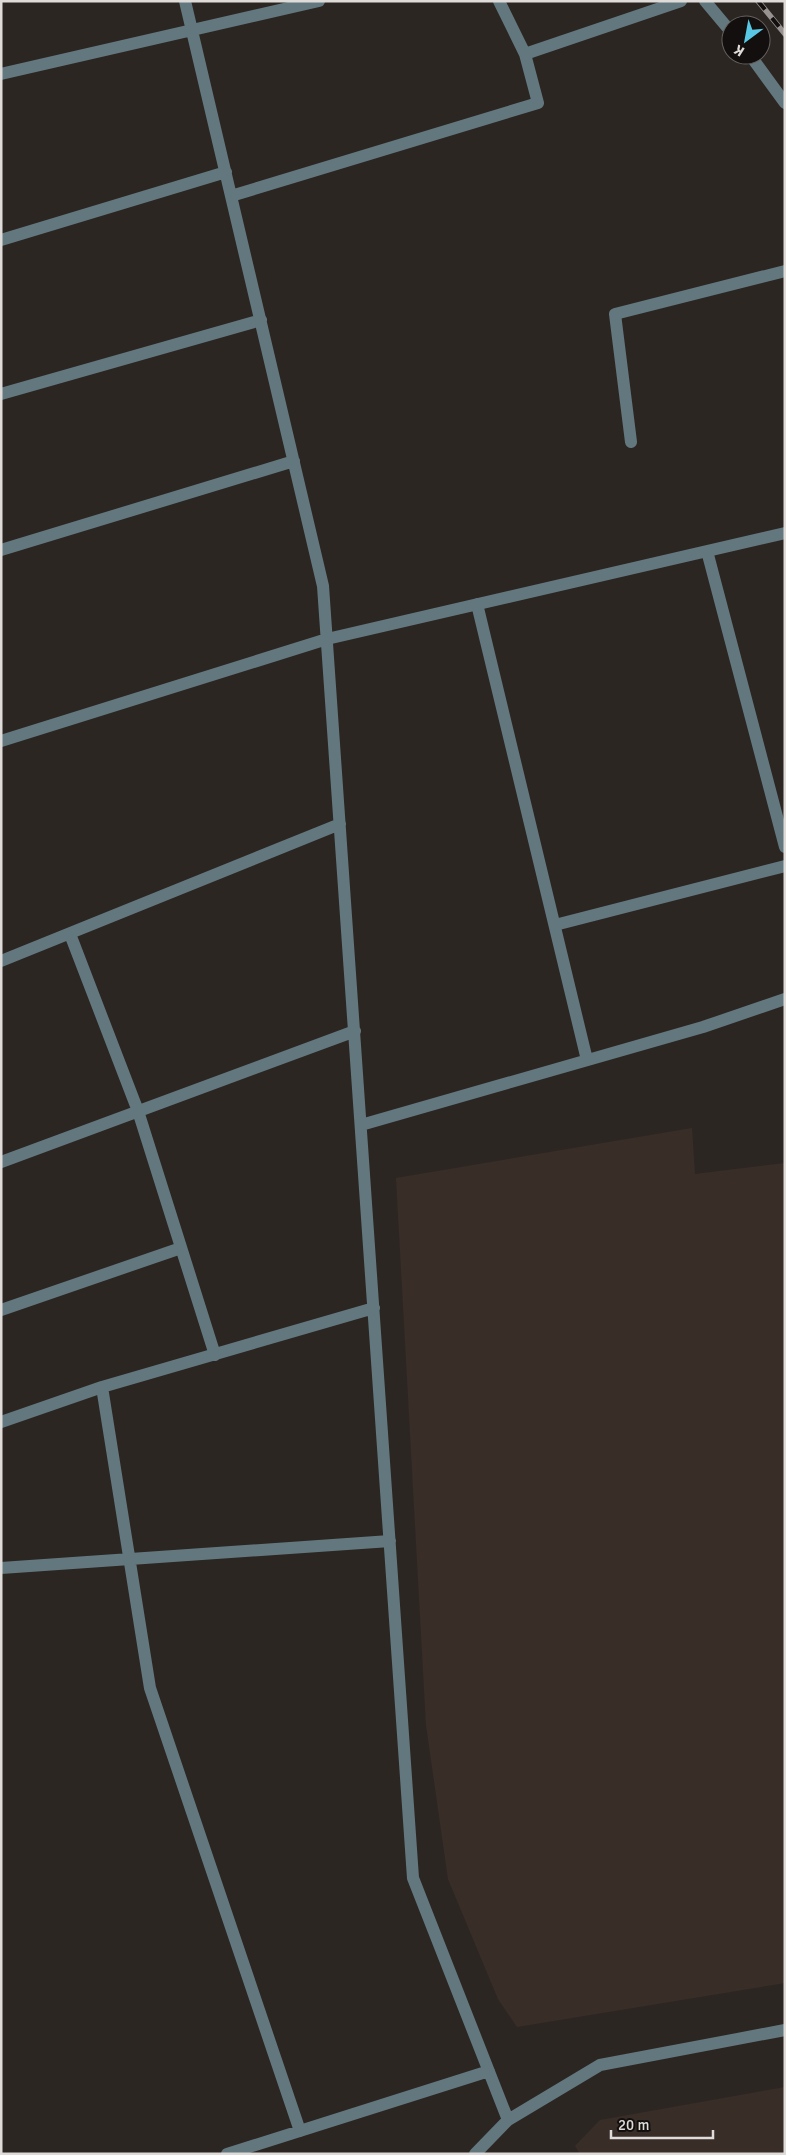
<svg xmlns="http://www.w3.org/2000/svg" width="786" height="2155" viewBox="0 0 786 2155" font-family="Signika,sans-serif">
  <rect width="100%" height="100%" fill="#2c2623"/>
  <path fill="#392d28" d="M 692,1128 L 695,1174 L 785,1163 L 785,1983 L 517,2027 L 498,1999 L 448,1879 L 426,1725 L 396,1178 Z
    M 785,2087 L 785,2154 L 580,2154 L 575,2146 L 600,2120 Z"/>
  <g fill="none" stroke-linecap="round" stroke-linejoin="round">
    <path stroke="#63787e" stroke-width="12" d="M 185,1 L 323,586 L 413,1878 L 508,2120
      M 499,1 L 525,54
      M 705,1 L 731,32
      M 750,55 L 785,103
      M 1,74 L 319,1
      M 231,196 L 538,103 L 525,54 L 681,1
      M 1,240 L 226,172
      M 1,394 L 261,320
      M 631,442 L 615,314 L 785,271
      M 1,550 L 294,461
      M 707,551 L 785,847
      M 477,604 L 587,1060
      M 1,741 L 327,639 L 785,533
      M 555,925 L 785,866
      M 70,934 L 138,1111 L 215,1355
      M 1,961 L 340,824
      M 361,1125 L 703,1027 L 785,999
      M 1,1162 L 355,1031
      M 1,1310 L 181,1248
      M 102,1387 L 150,1688 L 300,2131
      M 1,1422 L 102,1387 L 374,1308
      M 1,1568 L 390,1541
      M 227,2154 L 489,2071
      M 475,2154 L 508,2120 L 600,2065 L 785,2030"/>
    <g stroke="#989391" stroke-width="5.5">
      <path id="rail" d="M 758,1 L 785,34"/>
    </g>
    <use href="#rail" stroke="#120f0e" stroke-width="4" stroke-dasharray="11" stroke-linecap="butt"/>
  </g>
  <rect width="786" height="2155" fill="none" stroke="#dfdbd9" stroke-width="5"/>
  <g transform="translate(746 40) rotate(212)"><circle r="24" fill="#120f0e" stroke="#64615f"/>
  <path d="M0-4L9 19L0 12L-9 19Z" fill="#59c8e5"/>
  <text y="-8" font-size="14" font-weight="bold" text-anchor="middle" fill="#dfdbd9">K</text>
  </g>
  <path d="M611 2130v8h102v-8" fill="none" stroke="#dfdbd9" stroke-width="2.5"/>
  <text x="618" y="2130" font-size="15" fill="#dfdbd9" stroke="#120f0e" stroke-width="4" paint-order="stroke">20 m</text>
</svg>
